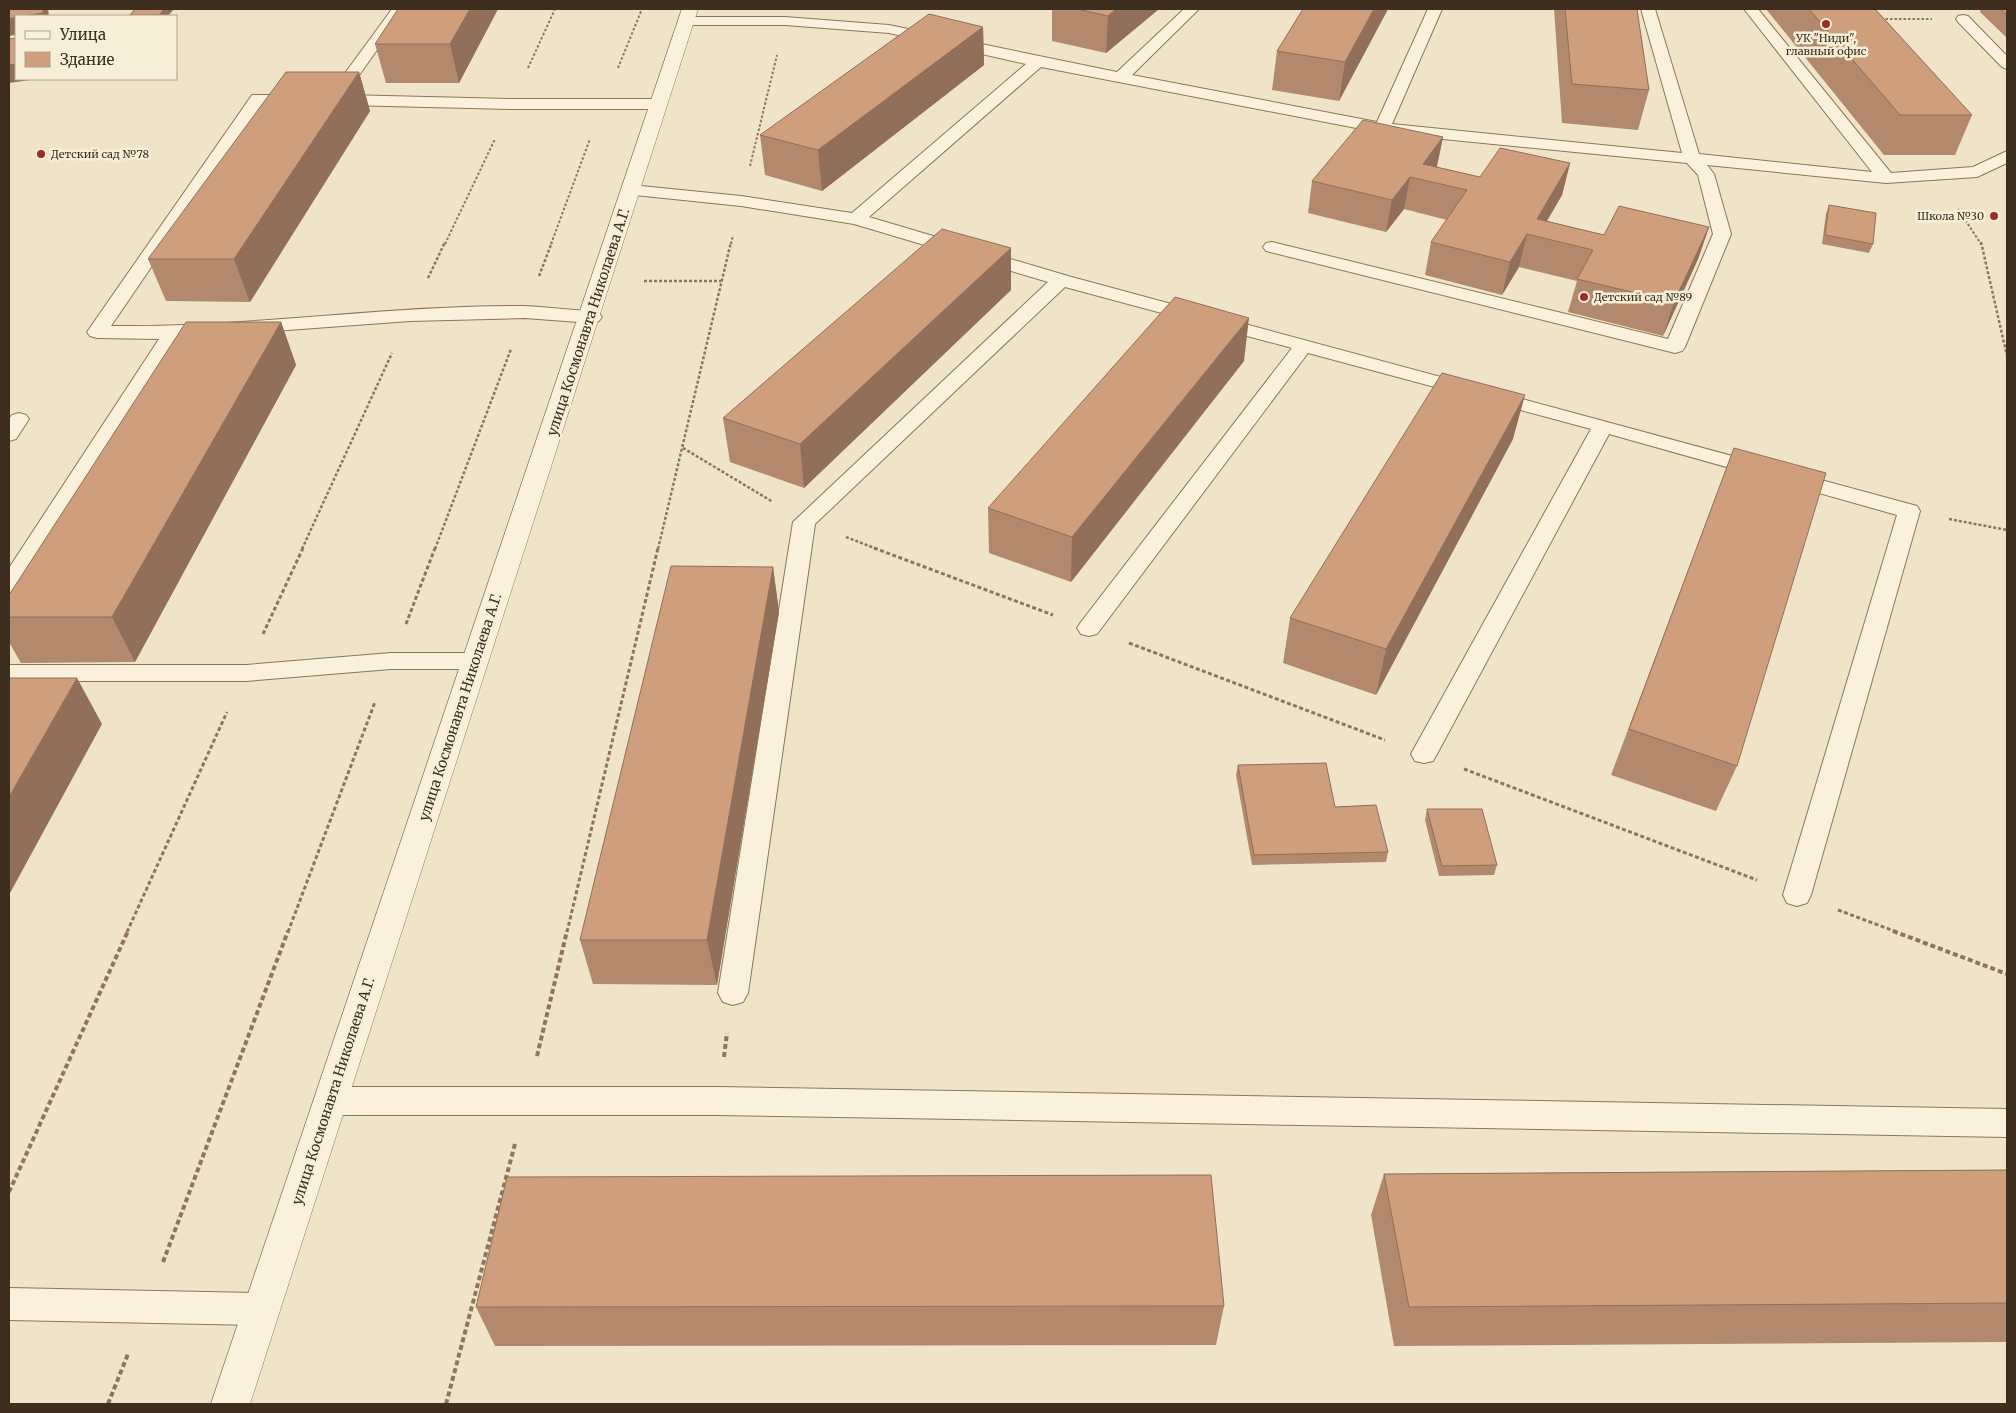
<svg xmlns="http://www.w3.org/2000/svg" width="2016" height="1413" viewBox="0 0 2016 1413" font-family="Merriweather,serif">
  <rect width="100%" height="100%" fill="#f0e4c8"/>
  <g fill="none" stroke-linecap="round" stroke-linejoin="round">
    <g stroke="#8d765c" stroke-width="2">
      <path id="service" d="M 392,9 L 406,9 L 345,95 L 512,99 L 658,99 L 666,104 L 658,109 L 512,109 L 263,103 L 111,326 C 249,328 386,305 524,306 C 546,307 569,310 592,311 L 599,313 L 602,317 L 599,321 L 592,323 L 525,318 L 410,321 L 178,338 L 17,590 L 9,593 L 9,568 L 159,339 L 97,338 L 90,336 L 87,332 L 252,95 L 329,95 Z
        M 1184,9 L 1199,9 L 1132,75 L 1377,122 L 1428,9 L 1442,9 L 1392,124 L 1682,153 L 1641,9 L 1655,9 L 1699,154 L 1872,172 L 1744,9 L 1758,9 L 1891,173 L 1973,167 L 2007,151 L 2007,163 L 1977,177 L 1886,183 L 1707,165 L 1714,174 L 1731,234 L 1685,347 L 1682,351 L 1675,353 L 1266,251 L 1263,247 L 1266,243 L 1272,242 L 1668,339 L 1713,234 L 1698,175 L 1687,163 L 1382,133 L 1041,67 L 869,217 L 1068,276 L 1917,506 L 1920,511 L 1811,895 L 1807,903 L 1797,906 L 1787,903 L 1783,895 L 1897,515 L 1609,434 L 1437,754 L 1433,761 L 1424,763 L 1415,761 L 1411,754 L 1591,429 L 1308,353 L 1097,634 L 1089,636 L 1081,634 L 1077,628 L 1081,622 L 1292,348 L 1065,287 L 815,524 L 748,993 L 743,1002 L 733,1005 L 723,1002 L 718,993 L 793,522 L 1048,282 L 854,224 L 741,206 L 625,194 L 622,190 L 625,186 L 631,185 L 741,196 L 852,213 L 1026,64 L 889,33 L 785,25 L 686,25 L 679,21 L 686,17 L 785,17 L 889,25 L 1117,72 Z
        M 1963,15 L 1968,16 L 2007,56 L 2007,69 L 2002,67 L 1958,22 L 1956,19 L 1958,16 Z
        M 19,413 L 26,415 L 29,419 L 16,439 L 9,441 L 9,419 L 12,415 Z
        M 391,653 L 475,653 L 484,655 L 487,661 L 484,667 L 475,669 L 391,669 L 246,681 L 9,681 L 9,665 L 246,665 Z
        M 329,1087 L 718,1087 L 2007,1109 L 2007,1137 L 718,1115 L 329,1115 L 318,1111 L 314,1101 L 318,1091 Z
        M 9,1288 L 261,1293 L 273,1297 L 278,1309 L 273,1321 L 261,1325 L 9,1320 Z"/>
    </g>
    <g stroke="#8d765c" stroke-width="1">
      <path id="tertiary" d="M 682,9 L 698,9 L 250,1404 L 211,1404 Z"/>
    </g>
    <path stroke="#8d765c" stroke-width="2" stroke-dasharray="2.5 2" stroke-linecap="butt" d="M 1881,19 L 1932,19
      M 528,68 L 555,9
      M 618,68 L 642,9
      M 750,166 L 777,55
      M 1958,209 L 1981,244
      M 445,244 L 495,139
      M 551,244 L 590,139
      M 731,244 L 733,235"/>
    <path stroke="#8d765c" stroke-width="2.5" stroke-dasharray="3 2" stroke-linecap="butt" d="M 1981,242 L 2007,356
      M 539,276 L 552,242
      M 428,278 L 445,242
      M 644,281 L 721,281
      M 683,448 L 773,502
      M 1949,519 L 2007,530
      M 846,537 L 877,549
      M 302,549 L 392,353
      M 435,549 L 511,349
      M 658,549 L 731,242"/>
    <path stroke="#8d765c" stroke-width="3" stroke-dasharray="4 2.5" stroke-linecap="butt" d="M 874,548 L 1053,615
      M 406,624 L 435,548
      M 263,634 L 303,548
      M 1129,643 L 1385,740
      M 1464,769 L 1757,880
      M 1838,910 L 1897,932
      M 127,932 L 227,712
      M 288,932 L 375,702
      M 567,932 L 658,548"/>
    <path stroke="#8d765c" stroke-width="4" stroke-dasharray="5 3" stroke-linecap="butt" d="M 1893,931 L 2007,974
      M 537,1056 L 567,931
      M 724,1057 L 727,1033
      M 9,1192 L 128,931
      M 163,1262 L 288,931
      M 108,1404 L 128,1354
      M 446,1404 L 515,1144"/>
    <use href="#service" fill="#faf1dc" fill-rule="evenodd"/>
    <use href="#tertiary" fill="#faf1dc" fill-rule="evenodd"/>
  </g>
  <path fill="#b2896c" d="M 135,9 L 168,16 L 130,16 L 130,15 Z
    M 498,9 L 459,83 L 386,83 L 375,44 Z
    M 1052,9 L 1159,9 L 1106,53 L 1052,41 Z
    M 1303,9 L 1388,9 L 1339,101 L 1272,90 L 1277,51 Z
    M 1554,9 L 1637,9 L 1649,90 L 1638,130 L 1562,123 Z
    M 1766,9 L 1875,9 L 1972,115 L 1955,155 L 1884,155 Z
    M 1981,9 L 2007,9 L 2007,38 L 1980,12 Z
    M 983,27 L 984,65 L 822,191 L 765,175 L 760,135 Z
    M 359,72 L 370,111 L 250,302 L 166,301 L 148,259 Z
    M 1443,137 L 1437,167 L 1480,177 L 1570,163 L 1562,195 L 1547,221 L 1604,235 L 1709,227 L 1698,259 L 1663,336 L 1568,312 L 1577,281 L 1519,267 L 1502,295 L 1425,275 L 1431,242 L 1447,220 L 1404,209 L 1386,232 L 1308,213 L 1312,181 Z
    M 1829,205 L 1873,244 L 1869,253 L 1822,244 L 1826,214 Z
    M 1011,248 L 1011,290 L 804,488 L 730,462 L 723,418 Z
    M 281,322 L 296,365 L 135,662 L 21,663 L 9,642 L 9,595 Z
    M 1244,361 L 1071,582 L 989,553 L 988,508 Z
    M 1513,439 L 1376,695 L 1283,663 L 1290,618 Z
    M 1734,448 L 1737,766 L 1716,811 L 1611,775 Z
    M 773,567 L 779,612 L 717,985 L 593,984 L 580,940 Z
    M 1238,765 L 1335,807 L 1388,852 L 1386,862 L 1252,865 L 1236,775 Z
    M 1427,809 L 1497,865 L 1494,875 L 1439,876 L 1425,820 Z
    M 2007,1170 L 2007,1342 L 1394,1346 L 1371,1215 L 1384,1174 Z
    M 1224,1306 L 1216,1345 L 495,1346 L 476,1307 Z"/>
  <path fill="#916f58" d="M 43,9 L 48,9 L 49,16 L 24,16 Z
    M 164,9 L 174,9 L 168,16 L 159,16 L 159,15 Z
    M 470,9 L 498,9 L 459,83 L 450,44 Z
    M 1116,9 L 1159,9 L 1106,53 L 1108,16 Z
    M 1374,9 L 1388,9 L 1339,101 L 1345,62 Z
    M 16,17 L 16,35 L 9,36 L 9,19 Z
    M 983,27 L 984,65 L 822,191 L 818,150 Z
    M 16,64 L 16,79 L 37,79 L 9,83 L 9,65 Z
    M 359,72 L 370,111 L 250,302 L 234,259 Z
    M 1443,137 L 1436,169 L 1423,164 Z
    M 1570,163 L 1562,195 L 1538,236 L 1537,219 Z
    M 1410,177 L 1404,209 L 1386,232 L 1392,200 Z
    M 1709,227 L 1698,259 L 1663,336 L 1674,302 Z
    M 1527,234 L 1519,267 L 1502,295 L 1510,262 Z
    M 1011,248 L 1011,290 L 804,488 L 800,444 Z
    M 1249,318 L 1244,361 L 1071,582 L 1072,537 Z
    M 281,322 L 296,365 L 135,662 L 112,617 Z
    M 1525,395 L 1513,439 L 1376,695 L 1386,649 Z
    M 773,567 L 779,612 L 717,985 L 707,940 Z
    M 77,678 L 102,724 L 9,895 L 9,797 Z"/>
  <path fill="#cf9f7d" stroke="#916f58" d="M 9,9 L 43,9 L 43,13 L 24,16 L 16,16 L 16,17 L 9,19 Z
    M 135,9 L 164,9 L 159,15 L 130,15 Z
    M 398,9 L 470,9 L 450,44 L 375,44 Z
    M 1077,9 L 1116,9 L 1108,16 Z
    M 1303,9 L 1374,9 L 1345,62 L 1277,51 Z
    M 1565,9 L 1637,9 L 1649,90 L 1572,84 Z
    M 1809,9 L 1875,9 L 1972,115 L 1900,115 Z
    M 2001,9 L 2007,9 L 2007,15 Z
    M 929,14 L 983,27 L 818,150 L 760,135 Z
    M 16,38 L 16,64 L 9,65 L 9,39 Z
    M 286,72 L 359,72 L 234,259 L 148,259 Z
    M 1363,120 L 1443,137 L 1423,164 L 1480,177 L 1500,148 L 1570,163 L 1537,219 L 1604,235 L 1619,206 L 1709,227 L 1674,302 L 1577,279 L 1593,250 L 1527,234 L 1510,262 L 1431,242 L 1467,190 L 1410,177 L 1392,200 L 1312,181 Z
    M 1829,205 L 1876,213 L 1873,244 L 1825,235 Z
    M 942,229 L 1011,248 L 800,444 L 723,418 Z
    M 1175,297 L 1249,318 L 1072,537 L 988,508 Z
    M 186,322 L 281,322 L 112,617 L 9,617 L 9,595 Z
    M 1442,373 L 1525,395 L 1386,649 L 1290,618 Z
    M 1734,448 L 1826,473 L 1737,766 L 1629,729 Z
    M 671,566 L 773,567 L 707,940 L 580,940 Z
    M 9,678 L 77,678 L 9,797 Z
    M 1326,763 L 1335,807 L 1376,805 L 1388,852 L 1254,855 L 1238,765 Z
    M 1427,809 L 1482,809 L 1497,865 L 1442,866 Z
    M 2007,1170 L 2007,1303 L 1409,1307 L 1384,1174 Z
    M 1211,1175 L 1224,1306 L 476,1307 L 507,1177 Z"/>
  <g fill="#9e2a2b" stroke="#f7eed8" stroke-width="2">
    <circle cx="1826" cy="24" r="5"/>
    <circle cx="41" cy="154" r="5"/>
    <circle cx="1994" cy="216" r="5"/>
    <circle cx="1584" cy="297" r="5"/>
  </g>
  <g text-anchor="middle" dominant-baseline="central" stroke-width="5" stroke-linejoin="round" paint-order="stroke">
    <g font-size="11" fill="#3d2e20" stroke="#f7eed8" text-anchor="start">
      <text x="1826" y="38" text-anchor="middle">УК "Ниди",<tspan x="1826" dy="13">главный офис</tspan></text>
      <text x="51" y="154">Детский сад №78</text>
      <text x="1984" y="216" text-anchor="end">Школа №30</text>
      <text x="1594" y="297">Детский сад №89</text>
    </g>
    <g font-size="14" fill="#3d2e20" stroke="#f7eed8">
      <text transform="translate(588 322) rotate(-72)">улица Космонавта Николаева А.Г.</text>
      <text transform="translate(460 707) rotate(-72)">улица Космонавта Николаева А.Г.</text>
      <text transform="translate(333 1091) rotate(-72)">улица Космонавта Николаева А.Г.</text>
    </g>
  </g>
  <rect width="2016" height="1413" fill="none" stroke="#3d2e20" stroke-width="20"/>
  <rect x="15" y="15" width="162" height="65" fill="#f7eed8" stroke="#ada18e"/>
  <rect x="25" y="31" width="25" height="8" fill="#faf1dc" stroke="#ada18e"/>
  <text x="60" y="40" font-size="15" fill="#3d2e20">Улица</text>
  <rect x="25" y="52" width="25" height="15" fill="#cf9f7d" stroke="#ada18e"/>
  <text x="60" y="65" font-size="15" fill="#3d2e20">Здание</text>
</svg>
